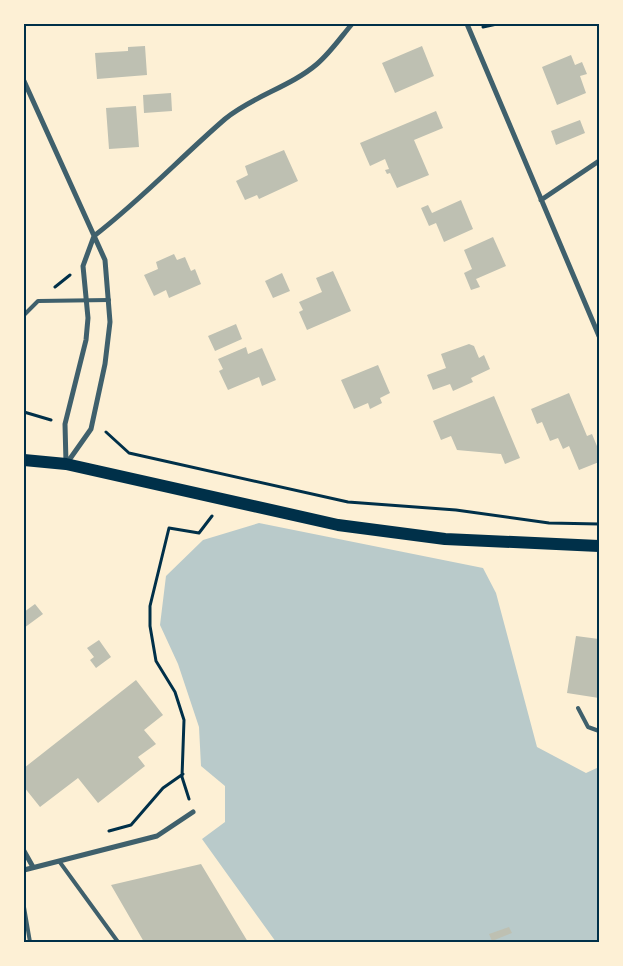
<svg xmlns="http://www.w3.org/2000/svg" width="623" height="966" viewBox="0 0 623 966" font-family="'Fira Sans',sans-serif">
  <rect width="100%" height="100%" fill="#fdf0d5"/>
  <path fill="#b9caca" d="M 259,523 L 483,568 L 496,593 L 537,747 L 586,773 L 599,767 L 599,942 L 276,942 L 202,839 L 225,822 L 225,786 L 201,766 L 199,727 L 178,664 L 160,625 L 166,576 L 203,540 Z"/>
  <path fill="#bec0b2" d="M 145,46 L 147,75 L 97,79 L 95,53 L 128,51 L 128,47 Z
    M 422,46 L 434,76 L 395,93 L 382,63 Z
    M 571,55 L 575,65 L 582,62 L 587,74 L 580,76 L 586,93 L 557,105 L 542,67 Z
    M 171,93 L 172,111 L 144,113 L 143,95 Z
    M 136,106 L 139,147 L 109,149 L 106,108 Z
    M 436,111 L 443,128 L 414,140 L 429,175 L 397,188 L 390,173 L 387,174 L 385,170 L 389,169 L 385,159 L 370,166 L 360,143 Z
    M 580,120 L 585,133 L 556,145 L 551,131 Z
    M 284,150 L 298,181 L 259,199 L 257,195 L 245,200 L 236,181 L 248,175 L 245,166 Z
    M 461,200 L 473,229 L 444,242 L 436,223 L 429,226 L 421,208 L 428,205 L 432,213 Z
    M 493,237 L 506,266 L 476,279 L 480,287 L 471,290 L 464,273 L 472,269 L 464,250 Z
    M 174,254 L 177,260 L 185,257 L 191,271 L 195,269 L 201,284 L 169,298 L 166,290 L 154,296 L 144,275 L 158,269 L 156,262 Z
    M 333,271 L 351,311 L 307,330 L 299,312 L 303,310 L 299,302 L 322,292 L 316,278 Z
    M 282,273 L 290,291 L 273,298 L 265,281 Z
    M 236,324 L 242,339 L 215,351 L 208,336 Z
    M 469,344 L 474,346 L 479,358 L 484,355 L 490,369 L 471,378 L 473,382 L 453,391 L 450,384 L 433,390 L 427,375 L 446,368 L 441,354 Z
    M 246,347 L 248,354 L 262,348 L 276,380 L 262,386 L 259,377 L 228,390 L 219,371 L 223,369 L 218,359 Z
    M 378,365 L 390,393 L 380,398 L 382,403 L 370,409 L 368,403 L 354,409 L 341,380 Z
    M 569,393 L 587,436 L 592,434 L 599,451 L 599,462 L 579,470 L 569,446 L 563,449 L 558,438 L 550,441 L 542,422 L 537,424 L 531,409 Z
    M 494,396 L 520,458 L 505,464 L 501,454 L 457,450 L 451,436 L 441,440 L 433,421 Z
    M 35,604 L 43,614 L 24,628 L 24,612 Z
    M 576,636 L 599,639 L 599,698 L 567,693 Z
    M 99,640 L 111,657 L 96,668 L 90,660 L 94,657 L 87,648 Z
    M 136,680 L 163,715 L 144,730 L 156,744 L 138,757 L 145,766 L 98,803 L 78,778 L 40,807 L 24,787 L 24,768 Z
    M 201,864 L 248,942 L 144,942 L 111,885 Z
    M 509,927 L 512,933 L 492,941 L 489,934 Z"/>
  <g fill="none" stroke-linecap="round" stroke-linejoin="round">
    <path stroke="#003049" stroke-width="3" d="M 483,27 L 497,24
      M 55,287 L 70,275
      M 24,412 L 51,420
      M 106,432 L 129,453 L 348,502 L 456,510 L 549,523 L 599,524
      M 189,799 L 182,777 L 184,720 L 175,692 L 156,661 L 150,626 L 150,606 L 169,528 L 199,533 L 212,516
      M 109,831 L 131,825 L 163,788 L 183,774"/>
    <path stroke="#3f606c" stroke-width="4" d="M 24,315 L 38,301 L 109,300
      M 578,708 L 588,727 L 599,731
      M 59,861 L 118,942
      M 24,907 L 30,942"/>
    <path stroke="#3f606c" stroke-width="5" d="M 467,24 L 599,336
      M 24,81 L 105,260 L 110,322 L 105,364 L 91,429 L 67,463
      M 541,200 L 599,161
      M 94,236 C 141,200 181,157 225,119 C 253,96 290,87 317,64 C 330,53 341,37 352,24
      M 66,463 L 65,424 L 86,340 L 88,318 L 83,266 L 94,236
      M 24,851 L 33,867
      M 24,870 L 157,836 L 193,812"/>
    <path stroke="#003049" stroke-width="12" d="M 24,460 L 66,464 L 338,525 L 445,539 L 599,546"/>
  </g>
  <rect width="623" height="966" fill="none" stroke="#fdf0d5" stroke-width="50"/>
  <rect x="25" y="25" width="573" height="916" fill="none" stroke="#003049" stroke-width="2"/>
</svg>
